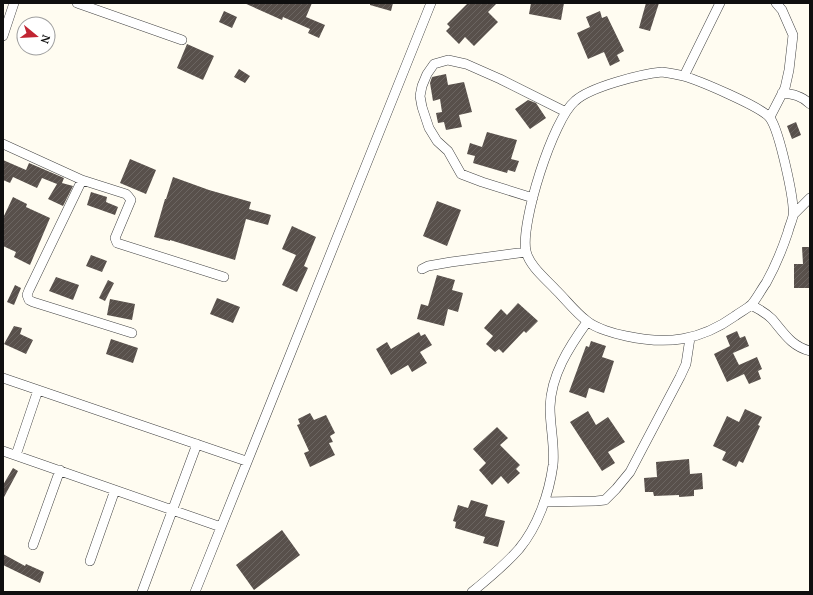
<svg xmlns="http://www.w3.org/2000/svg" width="813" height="595" viewBox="0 0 813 595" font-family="'PT Serif',serif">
  <defs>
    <pattern id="building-hatch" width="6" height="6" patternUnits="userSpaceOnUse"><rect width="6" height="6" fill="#58504b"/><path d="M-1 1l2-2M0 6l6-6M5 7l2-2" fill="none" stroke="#6b6561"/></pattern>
  </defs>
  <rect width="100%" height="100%" fill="#fffcf1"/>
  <path fill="url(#building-hatch)" d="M 244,3 L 312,3 L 306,17 L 325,25 L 319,38 L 308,33 L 310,29 L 283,17 L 282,20 Z
    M 370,3 L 393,3 L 391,11 L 370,5 Z
    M 468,3 L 497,3 L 488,12 L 498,22 L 474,46 L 465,37 L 459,44 L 446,31 L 450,27 L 447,24 Z
    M 531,3 L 564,3 L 561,20 L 529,14 Z
    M 646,3 L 659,3 L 650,31 L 639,28 Z
    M 224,11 L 237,17 L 232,28 L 219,22 Z
    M 600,11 L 602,18 L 607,16 L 624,51 L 617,55 L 620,61 L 610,66 L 604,52 L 588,59 L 577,33 L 590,27 L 586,17 Z
    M 187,44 L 214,56 L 203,80 L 177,68 Z
    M 239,69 L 250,76 L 245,83 L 234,77 Z
    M 446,74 L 448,85 L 464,82 L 472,112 L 459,115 L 462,127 L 446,130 L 444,122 L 438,123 L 436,113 L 442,112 L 440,99 L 433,101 L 430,83 L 432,77 Z
    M 528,100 L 536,103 L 546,118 L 530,129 L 515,109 Z
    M 796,122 L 801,135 L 792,139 L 787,126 Z
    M 487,132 L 517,140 L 511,159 L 519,161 L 515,172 L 508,170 L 507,173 L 473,163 L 475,156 L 467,154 L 470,143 L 482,147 Z
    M 130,159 L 156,170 L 146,194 L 120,183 Z
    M 3,160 L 26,170 L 29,163 L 64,178 L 62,183 L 73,186 L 63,206 L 48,199 L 57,184 L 42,178 L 37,188 L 13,177 L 10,183 L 3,180 Z
    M 173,177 L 209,190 L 251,202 L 249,209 L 271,215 L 268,225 L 246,219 L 235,260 L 170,240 L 170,241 L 154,237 L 165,199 L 166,199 Z
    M 91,192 L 107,197 L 106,202 L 118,207 L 115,215 L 87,205 Z
    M 13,197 L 27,204 L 26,207 L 50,218 L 30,265 L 14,257 L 16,252 L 3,246 L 3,218 Z
    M 437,201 L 461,210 L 447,246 L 423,236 Z
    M 292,226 L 316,237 L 304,266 L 308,268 L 297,292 L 282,285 L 296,255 L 282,249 Z
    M 802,247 L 810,247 L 810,288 L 794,288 L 794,264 L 803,264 Z
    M 91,255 L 107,261 L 102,272 L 86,266 Z
    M 437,275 L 455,280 L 452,290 L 463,293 L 458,312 L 448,309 L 444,326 L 417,319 L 421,304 L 428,306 Z
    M 56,277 L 79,285 L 73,300 L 49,291 Z
    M 108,280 L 114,283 L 105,301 L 99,298 Z
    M 15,285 L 21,288 L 14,305 L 7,302 Z
    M 217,298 L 240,307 L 233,323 L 210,314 Z
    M 110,299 L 135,304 L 132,320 L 107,315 Z
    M 518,303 L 538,321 L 526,333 L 524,331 L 503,353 L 499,349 L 495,352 L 486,344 L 493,336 L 484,328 L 501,309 L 507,315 Z
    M 14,326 L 22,328 L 20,334 L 33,340 L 26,354 L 4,344 Z
    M 737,331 L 740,338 L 745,336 L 749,346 L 733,353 L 739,365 L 757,357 L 762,369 L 758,371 L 761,379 L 749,384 L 744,374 L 727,382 L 714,354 L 730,346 L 726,336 Z
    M 419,332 L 421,336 L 425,334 L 432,345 L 420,352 L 427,363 L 412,372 L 408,365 L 391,375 L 376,349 L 387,342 L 391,349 Z
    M 111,339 L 138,348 L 133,363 L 106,354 Z
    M 591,341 L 606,346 L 602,357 L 614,361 L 604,393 L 589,388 L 586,398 L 569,392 L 586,346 L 589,347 Z
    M 745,409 L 762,417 L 758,425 L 760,426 L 743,463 L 739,461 L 736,467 L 722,460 L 726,452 L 713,446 L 727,416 L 739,422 Z
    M 588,411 L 596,425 L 608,417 L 625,442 L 608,452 L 615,463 L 602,471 L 570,422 Z
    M 310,413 L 314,420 L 326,415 L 335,433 L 330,436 L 333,442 L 329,443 L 335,455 L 310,467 L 304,453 L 309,451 L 297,425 L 300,424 L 298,419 Z
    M 497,427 L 508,438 L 500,445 L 520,465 L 516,469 L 520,473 L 508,484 L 501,476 L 492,485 L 479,470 L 486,463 L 473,449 Z
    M 689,459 L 690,474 L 702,473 L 703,489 L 694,490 L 694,496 L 679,497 L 679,495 L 654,496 L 653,492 L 645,492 L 644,478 L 657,477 L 656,462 Z
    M 13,468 L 18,471 L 3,499 L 3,485 Z
    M 471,500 L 488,505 L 485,516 L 505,521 L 498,547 L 483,543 L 485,537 L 455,528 L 456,522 L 453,521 L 458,505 L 468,508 Z
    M 282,530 L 300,555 L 254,590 L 236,565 Z
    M 3,554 L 25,566 L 26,564 L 44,572 L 40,583 L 3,565 Z"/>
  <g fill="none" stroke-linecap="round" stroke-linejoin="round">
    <g stroke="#424242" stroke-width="10">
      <path id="minor" d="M 77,3 L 182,40
        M 3,36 L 14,3
        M 662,72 C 669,73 676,74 683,76 C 698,80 762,107 770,118 C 779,130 795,201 793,216 C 792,221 789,227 788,232 C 782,250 775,267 766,283 C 761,290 757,298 752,304 C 747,309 740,312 735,316 C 700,341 667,345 626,336 C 615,334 595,328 587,321 C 576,313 567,301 557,291 C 547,280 529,266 526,251 C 520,224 553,119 575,101 C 590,87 641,74 662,72 Z
        M 684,76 L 720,3
        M 782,93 C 793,94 802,96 810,104
        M 770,117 L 785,88 L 789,70 L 793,35 L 782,10 L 776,3
        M 3,144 L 82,180 L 29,290 L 27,295 L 29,300 L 33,302 L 132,333
        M 82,180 L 126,194 L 128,196 L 131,200 L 115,238 L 117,243 L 224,277
        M 533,198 L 482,182 L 461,174 L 448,151 L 437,141 L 429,128 L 422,107 L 420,96 L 422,86 L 427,74 L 434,64 L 448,60 L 466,64 L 500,79 L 566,112
        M 793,215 L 810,198
        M 422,269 L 428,266 L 451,262 L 526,252
        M 751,305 C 759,309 766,313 772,319 C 784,333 791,346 810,351
        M 3,378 L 246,461
        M 3,451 L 221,527
        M 16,455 L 38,390
        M 544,502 L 596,501 L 605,500 L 616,489 L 630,472 L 641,451 L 680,377 L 686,364 L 690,338
        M 33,545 L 60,470
        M 90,561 L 115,490
        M 142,592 L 197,444
        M 195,592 L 431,3
        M 472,592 C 488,579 505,565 519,549 C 538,526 549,494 553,465 C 555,446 550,427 550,407 C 551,375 569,347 587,322"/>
    </g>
    <use href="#minor" stroke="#fff" stroke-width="9"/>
  </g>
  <rect width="813" height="595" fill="none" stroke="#0f0f0f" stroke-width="8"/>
  <g transform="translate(36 36) rotate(108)"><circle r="19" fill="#ffffff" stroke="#9f9f9f"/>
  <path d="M0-3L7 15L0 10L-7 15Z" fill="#c12532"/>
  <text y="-6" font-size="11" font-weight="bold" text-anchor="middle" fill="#0f0f0f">N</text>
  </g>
</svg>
